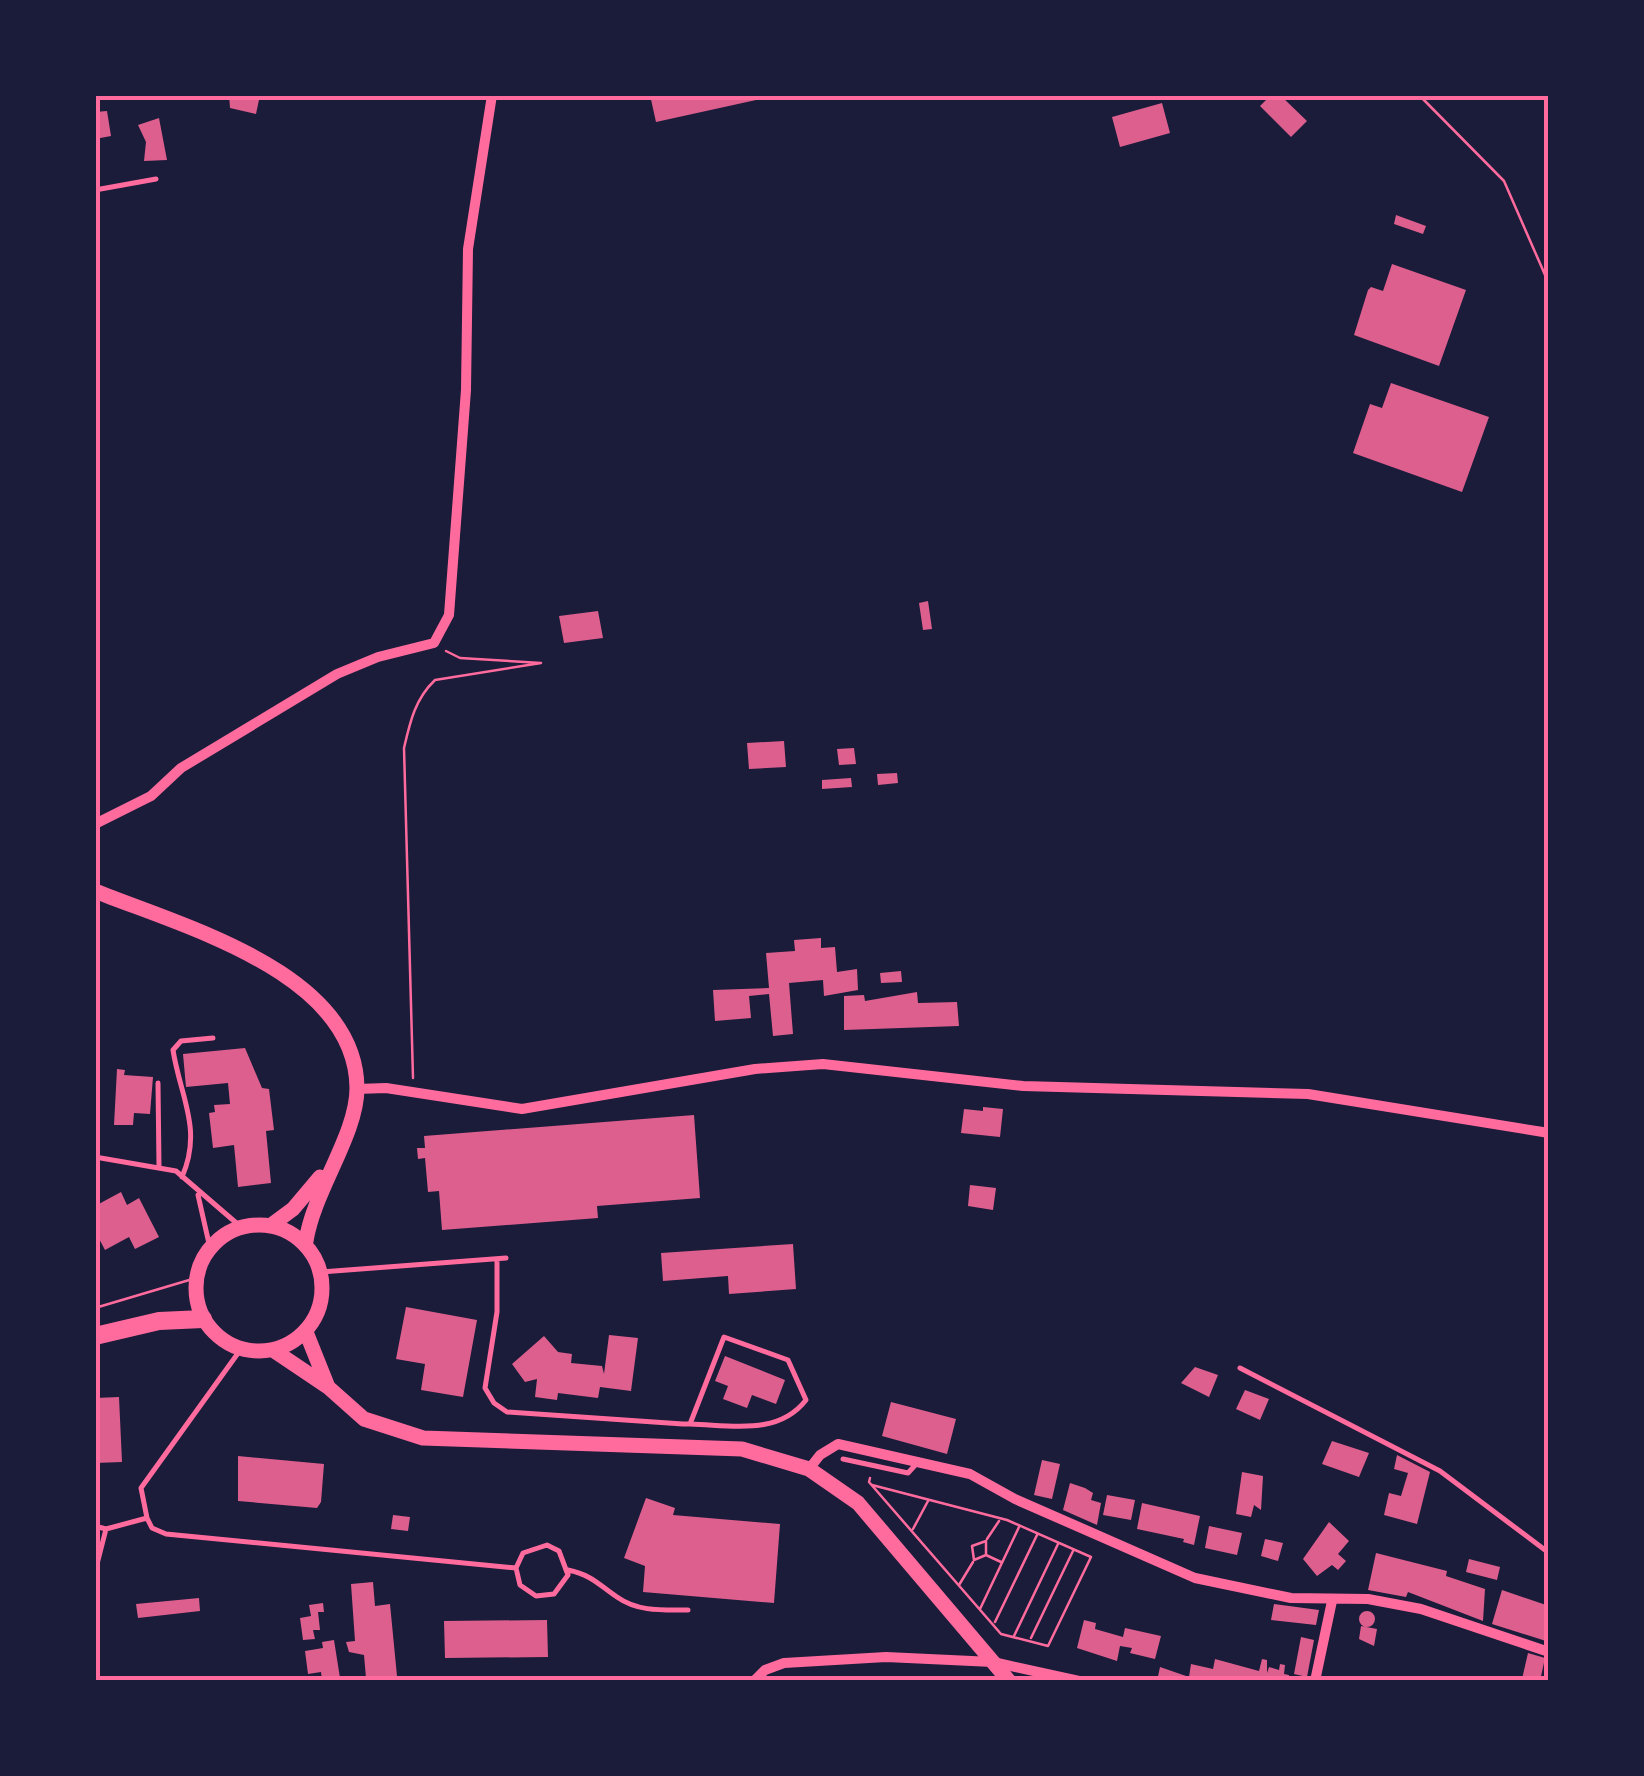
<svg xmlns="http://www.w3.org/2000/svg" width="1644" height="1776" viewBox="0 0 1644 1776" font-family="'Space Grotesk',sans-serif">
  <rect width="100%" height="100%" fill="#1b1b3a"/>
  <path fill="#dd5f8e" d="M 229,95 L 260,95 L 256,114 L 230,108 Z
    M 650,95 L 769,95 L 770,97 L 656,122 Z
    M 1271,95 L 1280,95 L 1307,121 L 1291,137 L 1260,106 Z
    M 1162,103 L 1170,133 L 1120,147 L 1112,117 Z
    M 107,111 L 111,136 L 95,139 L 95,112 Z
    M 159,118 L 167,160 L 144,161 L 146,142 L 138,125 Z
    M 1396,215 L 1426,226 L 1423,234 L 1394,224 Z
    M 1392,264 L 1466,290 L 1439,366 L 1354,335 L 1368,290 L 1371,287 L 1383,291 Z
    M 1391,383 L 1489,417 L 1462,492 L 1353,453 L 1370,404 L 1382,408 Z
    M 928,601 L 932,629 L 923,630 L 919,603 Z
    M 598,611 L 603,638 L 564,643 L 559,616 Z
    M 784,741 L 786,767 L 749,769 L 747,743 Z
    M 854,748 L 856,764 L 839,765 L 837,749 Z
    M 897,773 L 898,783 L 878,785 L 877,774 Z
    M 851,778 L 852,787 L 822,789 L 822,780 Z
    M 821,938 L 821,948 L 835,947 L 837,972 L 857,969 L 858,990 L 824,996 L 823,980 L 789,983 L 793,1034 L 773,1036 L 769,994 L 749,996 L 751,1018 L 715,1021 L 713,990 L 769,988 L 766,953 L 795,951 L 794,940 Z
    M 901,971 L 902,982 L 881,983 L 880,973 Z
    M 917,992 L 918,1003 L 957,1002 L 959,1026 L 844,1030 L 844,996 L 864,995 L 865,1001 Z
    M 245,1048 L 262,1088 L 269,1089 L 274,1130 L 266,1131 L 271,1183 L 238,1187 L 234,1145 L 213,1148 L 209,1113 L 215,1112 L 214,1105 L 230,1104 L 228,1083 L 186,1087 L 183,1054 Z
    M 117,1069 L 125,1070 L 124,1075 L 153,1077 L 150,1114 L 134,1113 L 133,1125 L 114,1125 Z
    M 983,1107 L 1003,1109 L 1000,1137 L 961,1133 L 964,1109 L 983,1111 Z
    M 694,1115 L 700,1198 L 597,1206 L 598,1218 L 442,1230 L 439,1191 L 428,1192 L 425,1158 L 418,1159 L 417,1148 L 425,1148 L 424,1136 Z
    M 970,1185 L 996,1188 L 993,1210 L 968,1206 Z
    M 121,1192 L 127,1205 L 139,1198 L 159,1237 L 135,1249 L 129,1237 L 105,1250 L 95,1231 L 95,1206 Z
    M 793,1244 L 796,1289 L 729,1294 L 728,1276 L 663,1281 L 661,1253 Z
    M 406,1307 L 477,1320 L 463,1397 L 421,1390 L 425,1364 L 396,1359 Z
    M 609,1335 L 638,1338 L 631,1391 L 600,1387 L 598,1398 L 558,1393 L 557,1400 L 535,1397 L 537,1379 L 525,1382 L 512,1364 L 544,1336 L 558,1352 L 572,1354 L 571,1363 L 602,1366 L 604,1374 Z
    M 725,1356 L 785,1380 L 776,1404 L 752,1395 L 747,1408 L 723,1399 L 728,1386 L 715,1381 Z
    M 1195,1367 L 1218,1375 L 1209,1397 L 1181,1383 Z
    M 1245,1390 L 1269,1399 L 1260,1420 L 1236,1409 Z
    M 119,1397 L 122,1462 L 95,1463 L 95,1398 Z
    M 891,1402 L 956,1419 L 947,1454 L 882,1436 Z
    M 1332,1441 L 1369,1453 L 1359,1477 L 1322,1464 Z
    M 1397,1455 L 1430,1472 L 1417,1524 L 1384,1515 L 1389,1493 L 1401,1496 L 1408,1473 L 1394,1469 Z
    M 238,1456 L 324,1464 L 321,1502 L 317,1508 L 238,1501 Z
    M 1042,1460 L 1060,1464 L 1052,1499 L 1034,1495 Z
    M 1242,1472 L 1263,1476 L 1261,1510 L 1254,1505 L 1251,1517 L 1236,1514 Z
    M 1070,1483 L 1085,1488 L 1093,1493 L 1091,1500 L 1101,1503 L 1097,1525 L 1063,1510 Z
    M 1107,1495 L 1135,1500 L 1131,1520 L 1103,1515 Z
    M 646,1498 L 675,1508 L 673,1515 L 780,1524 L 774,1603 L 643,1592 L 645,1566 L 624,1558 Z
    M 1142,1503 L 1200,1516 L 1194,1545 L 1183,1542 L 1184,1539 L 1137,1529 Z
    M 393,1515 L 410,1517 L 408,1531 L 391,1529 Z
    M 1329,1522 L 1349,1541 L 1338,1554 L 1346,1561 L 1338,1570 L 1332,1565 L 1317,1576 L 1303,1559 Z
    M 1209,1526 L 1242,1533 L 1237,1555 L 1205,1548 Z
    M 1265,1539 L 1283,1543 L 1278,1561 L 1261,1556 Z
    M 1376,1553 L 1447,1571 L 1446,1576 L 1485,1589 L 1483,1621 L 1408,1592 L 1406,1597 L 1368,1590 Z
    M 1469,1559 L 1500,1567 L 1497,1580 L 1466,1572 Z
    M 373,1582 L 375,1606 L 390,1604 L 397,1676 L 366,1678 L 364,1655 L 349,1652 L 346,1642 L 355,1641 L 351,1584 Z
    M 1502,1590 L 1549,1606 L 1549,1642 L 1492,1624 Z
    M 199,1598 L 200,1611 L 138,1618 L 136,1604 Z
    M 323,1603 L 324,1612 L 318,1612 L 320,1630 L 313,1630 L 315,1639 L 303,1640 L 300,1618 L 311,1616 L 309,1605 Z
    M 1274,1604 L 1319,1610 L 1316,1625 L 1271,1620 Z
    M1359 1619a8 8 0 1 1 16 0a8 8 0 1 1-16 0Z
    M 547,1620 L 548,1657 L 445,1658 L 444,1621 Z
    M 1084,1620 L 1096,1623 L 1095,1629 L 1123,1637 L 1125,1628 L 1161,1636 L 1155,1659 L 1130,1653 L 1132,1648 L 1120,1646 L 1117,1661 L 1077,1648 Z
    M 1361,1626 L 1377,1629 L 1374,1646 L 1359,1639 Z
    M 1301,1637 L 1314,1640 L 1307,1677 L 1294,1674 Z
    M 334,1640 L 340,1678 L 322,1680 L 321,1672 L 308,1674 L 305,1651 L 323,1648 L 322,1642 Z
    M 1528,1653 L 1545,1658 L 1540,1681 L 1522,1679 Z
    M 1215,1659 L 1259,1671 L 1262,1659 L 1267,1660 L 1267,1673 L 1269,1667 L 1279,1670 L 1280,1664 L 1285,1665 L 1284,1674 L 1289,1675 L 1289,1681 L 1157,1681 L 1160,1667 L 1189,1677 L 1191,1664 L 1213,1669 Z"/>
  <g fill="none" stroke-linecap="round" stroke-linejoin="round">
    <path stroke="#ff6b9d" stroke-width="2.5" d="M 1419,95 L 1504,181 L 1549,284
      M 413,1078 L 404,748 C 410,722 415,699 435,680 L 541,663 L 460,658 L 446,651
      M 95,1308 L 196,1278
      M 870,1478 L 869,1482 L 1001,1634 L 1048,1646 L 1091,1557 L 1007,1520 L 872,1485
      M 913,1529 L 928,1501
      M 987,1539 L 999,1521
      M 986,1555 L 986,1541 L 972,1546 L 974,1560 L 986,1555 L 1001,1562
      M 959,1585 L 973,1562
      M 980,1609 L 1019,1527
      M 995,1622 L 1037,1535
      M 1014,1636 L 1058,1544
      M 1031,1638 L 1073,1551"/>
    <path stroke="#ff6b9d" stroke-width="5" d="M 95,190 L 156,179
      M 158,1083 L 159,1167
      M 95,1157 L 176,1171 L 241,1227
      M 182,1177 C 203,1129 180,1096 173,1050 L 181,1041 L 213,1038
      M 198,1195 L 210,1248
      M 497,1259 L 497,1312 L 485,1388 L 494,1403 L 507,1412 L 683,1424 L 690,1424 C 732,1425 778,1436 806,1400 L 788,1360 L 724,1337 L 690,1424
      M 321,1272 L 506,1258
      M 1240,1368 L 1440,1471 L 1549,1553
      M 843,1459 L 908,1473 L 918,1462
      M 147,1518 L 152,1528 L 166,1534 L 516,1568 L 520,1585 L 536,1596 L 554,1594 L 568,1575 L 559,1551 L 547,1545 L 523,1553 L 516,1568
      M 95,1526 L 106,1529 L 147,1518 L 141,1488 L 241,1349
      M 568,1570 C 592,1575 599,1585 617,1597 C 638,1612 663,1610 688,1610
      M 95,1572 L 106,1529"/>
    <path stroke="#ff6b9d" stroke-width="10" d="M 95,824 L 151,796 L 181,768 L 337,674 L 378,657 L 434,643 L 449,615 L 466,390 L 468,249 L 492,95
      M 357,1089 L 386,1088 L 522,1109 L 755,1069 L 823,1064 L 1023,1086 L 1308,1094 L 1549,1133
      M 809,1469 L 820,1455 L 838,1444 L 970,1474 L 1015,1499 L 1195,1578 L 1291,1598 L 1368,1599 L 1421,1609 L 1549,1652
      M 754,1681 L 765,1670 L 784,1663 L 886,1657 L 993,1662 L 1079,1681
      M 1315,1681 L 1332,1601"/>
    <path stroke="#ff6b9d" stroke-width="15" d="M 95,891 C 181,926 356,972 357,1088 C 357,1135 314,1190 306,1241
      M196 1288a63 63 0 1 1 126 0a63 63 0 1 1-126 0Z
      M 270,1226 L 293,1209 L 320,1177
      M 306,1332 L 328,1387
      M 273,1350 L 328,1387 L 364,1419 L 423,1438 L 742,1449 L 809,1469 L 858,1503 L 1009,1681"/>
    <path stroke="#ff6b9d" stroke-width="18" d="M 95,1336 L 159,1321 L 203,1319"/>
  </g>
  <rect width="1644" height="1776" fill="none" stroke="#1b1b3a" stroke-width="195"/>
  <rect x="98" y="98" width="1448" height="1580" fill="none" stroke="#ff6b9d" stroke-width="4"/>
</svg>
